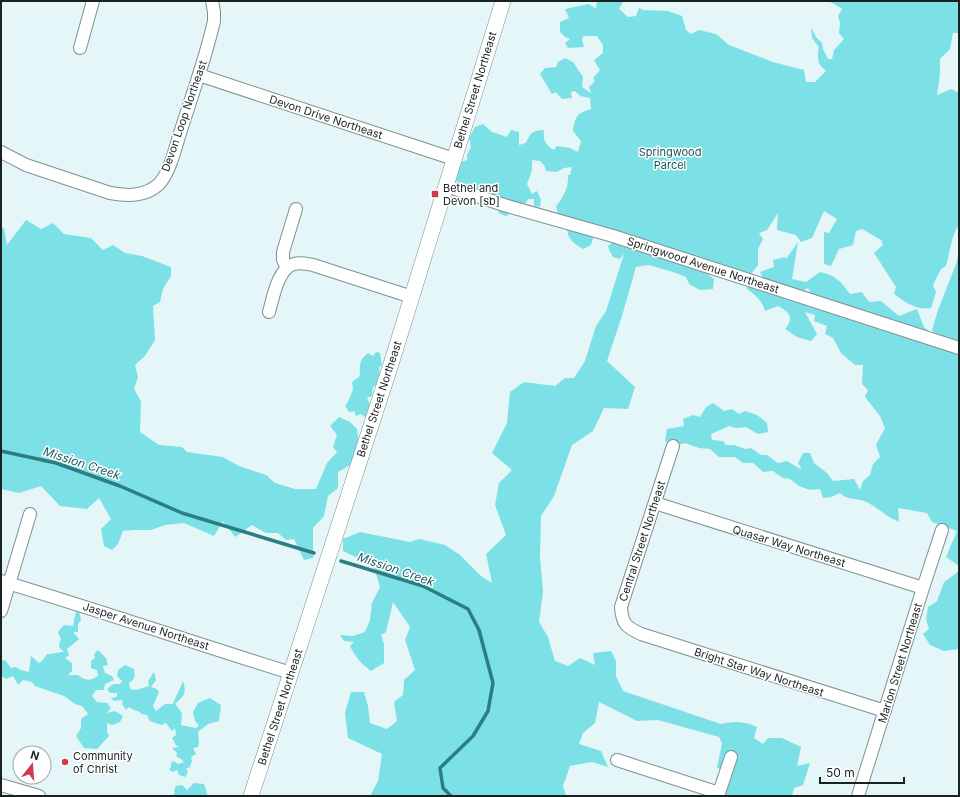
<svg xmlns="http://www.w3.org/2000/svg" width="960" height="797" viewBox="0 0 960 797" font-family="Inter,sans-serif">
  <rect width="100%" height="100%" fill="#e4f6f7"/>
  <path fill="#7be1e6" d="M 597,1 L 623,1 L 619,9 L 628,17 L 636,16 L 639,8 L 643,10 L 668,11 L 682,16 L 686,30 L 691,34 L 699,30 L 716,34 L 729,45 L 773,62 L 804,70 L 806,82 L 815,82 L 826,71 C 817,64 817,58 819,47 L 812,38 L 811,27 L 816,37 L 822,43 L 823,49 L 828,59 L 832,59 L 834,50 L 844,39 L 839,33 L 840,23 L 838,16 L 842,9 L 833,3 L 825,1 L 959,1 L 959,33 L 953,33 L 950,49 L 940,59 L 940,74 L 937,95 L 951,89 L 959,93 L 959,225 C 951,236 950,253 946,266 L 941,269 L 933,285 L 936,292 L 931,308 C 917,311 905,302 894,294 L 896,287 L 874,253 L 883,245 L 881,240 L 862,229 L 856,231 L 853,245 L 839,249 L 831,266 L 824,264 L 824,232 L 829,233 L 837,219 L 824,211 L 812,238 L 801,242 L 796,235 L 777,230 L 778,213 L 767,230 L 759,233 L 763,239 L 758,249 L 758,265 L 751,274 L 740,280 L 716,274 L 709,275 L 714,279 L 713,289 L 700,290 L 689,284 L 686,277 L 676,273 L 649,265 L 636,267 L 622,316 L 607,361 L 635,387 L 628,409 L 604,408 L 593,431 L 572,445 L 554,496 L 541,516 L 540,557 L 543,592 L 539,622 L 548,637 L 555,661 L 568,666 L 580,658 L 595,665 L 593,653 L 611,651 L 616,661 L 616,676 L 623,691 L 721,724 C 733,721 745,721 757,727 L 754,738 L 763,744 L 768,738 L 782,738 L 801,747 L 797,766 L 810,763 L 803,785 L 794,788 L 792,796 L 725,796 L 732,775 L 728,770 L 736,754 L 728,754 L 721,769 L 717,768 L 722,743 L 719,737 L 658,720 L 637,721 L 599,702 L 595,723 L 583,733 L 579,744 L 601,751 L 608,767 L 592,762 L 570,766 L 563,786 L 566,796 L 370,796 L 378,781 L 382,754 L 348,738 L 345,713 L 351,692 L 364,692 L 368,706 L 370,723 L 387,729 L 397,721 L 394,702 L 403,695 L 404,680 L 415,670 L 405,640 L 410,627 L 393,602 L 386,632 L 381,635 L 384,644 L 384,663 L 371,671 C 361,664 355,656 350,646 L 354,642 L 344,641 L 340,635 L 353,636 L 365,632 L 370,620 L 372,603 L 380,587 L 373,565 L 343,551 L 343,539 L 360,532 L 410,542 L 419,539 L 445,545 L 460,555 L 481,576 L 492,583 L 486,554 L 506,535 L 495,505 L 499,483 L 512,470 L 492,453 L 507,423 L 510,392 L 524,382 L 555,386 L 565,378 L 574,378 L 585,361 L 596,326 L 606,311 L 624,254 L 620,259 L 613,257 L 609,250 L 608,246 L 614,241 L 593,232 L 593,238 L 591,245 L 583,249 C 573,243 567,239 567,227 L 556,221 L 558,214 L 556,206 C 563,198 569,187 568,175 L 570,175 L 572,167 L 564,168 L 557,172 L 546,171 L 544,165 L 540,161 L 532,160 L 532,170 L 527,184 L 532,194 L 537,191 L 541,200 L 540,207 L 534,206 L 534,199 L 528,199 L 526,203 L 520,203 L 520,206 L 507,210 L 509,215 L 505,216 L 499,213 L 498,209 L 466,189 L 456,181 L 458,174 L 456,170 L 457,163 L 467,160 L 467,155 L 471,147 L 469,138 L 475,127 L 483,124 L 492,132 L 507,137 L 511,130 L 519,132 L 519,145 L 526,143 C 530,133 533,130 544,130 C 543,140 545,145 554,150 L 557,146 L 570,148 L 578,152 L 581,141 L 573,131 C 575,117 577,113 591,109 L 590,98 L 580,96 L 575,91 L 571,92 L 572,98 L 562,99 L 556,92 L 552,94 L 540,74 L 545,68 L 556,67 L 558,62 L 565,58 L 573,62 L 583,77 L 582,87 L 591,93 L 589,87 L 595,81 L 593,78 L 600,70 L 594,60 L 603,53 L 603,45 L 597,36 L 583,36 L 582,40 L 584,47 L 568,48 L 565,43 L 570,39 L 565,37 L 560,32 L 560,22 L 569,18 L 565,9 L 589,4 L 596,9 Z
    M 26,220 L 41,229 L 53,223 L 64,234 L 91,238 L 103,250 L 113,245 L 125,253 L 142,256 L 171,267 L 171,276 L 163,289 L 160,302 L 153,306 L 155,340 L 145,356 L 135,365 L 138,377 L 134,389 L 141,401 L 140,432 L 159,445 L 182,447 L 187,452 L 223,457 L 239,466 L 266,475 L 275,483 L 295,489 L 316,489 L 327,463 L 337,452 L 333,447 L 337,435 L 330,426 L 339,417 L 350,422 L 357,429 L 359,445 L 354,463 L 338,472 L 338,488 L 328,496 L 324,516 L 313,528 L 313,558 L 304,560 L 294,539 L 286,540 L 278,533 L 266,533 L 252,525 L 235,537 L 223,521 L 214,536 L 184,523 L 165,525 L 151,530 L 133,530 L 123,531 L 118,544 L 112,550 L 104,546 L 101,529 L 111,519 L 99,498 L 87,509 L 60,506 L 41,486 L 19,493 L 1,489 L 1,228 L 4,228 L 7,245 Z
    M 798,242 L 792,279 L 806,282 L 820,272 C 836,275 841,282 850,294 L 862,292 L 869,302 L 881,301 L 899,316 L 917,309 L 924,327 L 938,339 L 959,347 L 959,566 L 946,557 L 957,531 L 932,522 L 927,513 L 898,508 L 899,522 C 886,517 875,505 864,501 C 856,498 846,500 840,493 L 831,497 L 823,498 L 820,489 L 810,490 L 799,486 L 790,479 L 783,478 L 773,471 L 763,472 L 753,463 L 743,463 L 735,457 L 719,457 L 710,449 L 699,448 L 685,443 L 673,446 L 665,441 L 667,429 L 684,426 L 683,419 L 693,415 L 700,417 L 706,407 L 713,403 L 724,411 L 732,409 L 739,414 L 745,411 L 757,415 L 767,423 L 768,432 L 758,434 L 746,427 L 736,428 L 729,426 L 711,434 L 712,440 L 723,441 L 726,445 L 734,445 L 745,449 L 751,448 L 761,455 L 767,455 L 778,463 L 787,461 L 802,470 L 798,463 L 803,453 L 810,453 L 814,463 L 827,473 L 833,481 L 854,479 L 860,490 L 863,481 L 870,475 L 873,464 L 880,457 L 876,445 L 885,428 L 880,416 L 865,397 L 868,390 L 862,384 L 863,365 L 855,365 L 841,353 L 833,338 L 825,334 L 827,326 L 814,321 L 815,315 L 805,312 L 817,334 L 811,341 L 797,337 L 785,329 C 795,317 789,312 778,306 L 765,311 C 762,300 755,295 746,288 L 750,285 L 801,301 L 809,307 L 817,309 L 812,296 L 808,288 L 801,292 L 783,286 L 777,282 L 767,284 L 764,280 L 760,272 L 774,267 L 773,260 L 785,257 L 786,259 Z
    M 959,252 L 959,343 L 935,334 L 932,330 L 938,310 L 956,264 Z
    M 376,352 L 380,353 L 382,365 L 379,367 L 380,376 L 378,377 L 378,384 L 373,387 L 372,396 L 367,398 L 371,407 L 368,411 L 368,416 L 365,417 L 361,414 L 356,416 L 354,411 L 349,412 L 345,406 C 349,401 350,396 353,390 L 352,382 L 360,376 C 359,365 360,359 368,353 L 373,356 Z
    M 959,571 L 959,649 L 944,651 L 930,645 L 923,634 L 929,629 L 926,619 L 928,607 L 937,601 L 944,582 Z
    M 76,611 L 79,611 L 81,620 L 78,624 L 78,632 L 73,632 L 79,639 L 67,649 L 69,655 L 65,658 L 72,663 L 72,671 L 68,675 L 78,675 C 85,681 90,681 98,676 L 97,670 L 91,668 L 91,661 L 95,658 L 94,654 L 98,650 L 106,658 L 108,665 L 103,666 L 105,673 L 112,676 L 114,680 L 105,684 L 104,690 L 96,690 L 92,696 L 97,702 L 107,703 L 111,708 L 107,713 L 115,711 L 123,716 L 120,722 L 112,725 L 107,723 L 107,731 L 109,736 L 97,749 L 84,748 L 76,736 L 81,728 L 81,719 L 88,714 L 82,706 L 75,704 L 64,696 L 35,686 L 32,682 L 23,680 L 18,685 L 13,676 L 6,679 L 1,675 L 1,661 L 5,660 L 11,668 L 16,667 L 21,670 L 29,672 L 31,656 L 39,663 L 43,660 L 47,654 C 54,654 58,652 64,652 L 59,647 L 60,641 L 61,640 L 58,632 L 64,625 L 73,626 Z
    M 125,665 L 134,669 C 135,676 135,679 129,683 L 130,689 L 136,690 L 149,686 L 148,681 L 154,672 L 156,680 L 151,687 L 157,689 L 159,692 L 153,706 L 156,711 L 165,704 L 173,704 C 176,695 180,689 183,681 C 187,693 184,696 175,704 L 182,713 L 181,725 L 196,728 L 199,725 L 195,721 L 193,712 L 198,703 L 210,698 L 221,705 L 219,721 L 208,724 L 198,732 L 199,742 L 198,747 L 193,748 L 196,754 L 191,757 L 192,761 L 190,767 L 186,769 L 188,772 L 185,777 L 179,775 L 177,770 L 172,772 L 169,769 L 171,767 L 171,763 L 174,761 L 178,764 L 184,762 L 181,759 L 176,756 L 177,753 L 172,748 L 179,747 L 176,745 L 172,738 L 176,735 L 175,728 L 172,731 L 166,723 L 161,725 L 150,721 L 147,715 L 141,714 L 140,712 L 134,710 L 129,707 L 126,710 L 122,704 L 123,700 L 114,701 L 111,698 L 117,697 L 117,693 L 110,693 L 107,689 L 113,684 L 120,684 L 122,681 L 117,676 L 118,670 Z
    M 194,783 L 204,784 L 208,796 L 173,796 L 175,793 L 174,790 L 176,786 L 182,785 L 187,790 Z"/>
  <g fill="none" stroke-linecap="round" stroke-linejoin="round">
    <path stroke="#2c7e82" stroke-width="3.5" d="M 1,451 L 56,463 L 120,486 L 182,513 L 314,553
      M 341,561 L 423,586 L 468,609 L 479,630 L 493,683 L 488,711 L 473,736 L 440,768 L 443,788 L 451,796"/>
    <g stroke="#809091" stroke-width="14">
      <path id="minor" d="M 80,48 L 93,1
        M 199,75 L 454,159
        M 1,152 L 26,165 L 110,193 C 127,196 145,197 159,184 C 171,171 176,144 182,127 C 193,92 206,57 214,21 L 214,12 L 212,1
        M 446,186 L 504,205 L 613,236 L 959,348
        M 287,268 L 283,260 L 283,252 L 296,209
        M 269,312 C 273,298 278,268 294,264 C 300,262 307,264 313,265 L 412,297
        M 673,446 L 621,607 C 622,624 626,627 641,634 L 885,711
        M 655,503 L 923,588
        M 1,581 C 98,610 194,643 291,673
        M 1,611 L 30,514
        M 617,760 L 719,793
        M 1,785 L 39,796
        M 718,796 L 731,757
        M 858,796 L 923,588 L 942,530"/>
    </g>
    <g stroke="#809091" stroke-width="16">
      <path id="tertiary" d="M 251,796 L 392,361 L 503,1"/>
    </g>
    <use href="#minor" stroke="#fff" stroke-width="12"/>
    <use href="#tertiary" stroke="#fff" stroke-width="15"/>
  </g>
  <g fill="#cc3c4b" stroke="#fff" stroke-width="1.5">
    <rect x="431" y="190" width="8" height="8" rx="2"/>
    <circle cx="65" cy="762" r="4"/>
  </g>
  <g text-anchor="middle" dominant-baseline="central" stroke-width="3" stroke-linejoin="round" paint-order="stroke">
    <g font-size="11" fill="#1a2121" stroke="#fff">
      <text transform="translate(475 90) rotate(-73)">Bethel Street Northeast</text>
      <text transform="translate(184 116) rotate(-71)">Devon Loop Northeast</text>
      <text transform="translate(326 117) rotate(18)">Devon Drive Northeast</text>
      <text transform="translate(703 265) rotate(18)">Springwood Avenue Northeast</text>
      <text transform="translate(379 399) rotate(-72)">Bethel Street Northeast</text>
      <text transform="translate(642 541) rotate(-72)">Central Street Northeast</text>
      <text transform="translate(789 546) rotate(17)">Quasar Way Northeast</text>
      <text transform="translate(146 626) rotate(18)">Jasper Avenue Northeast</text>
      <text transform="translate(900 663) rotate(-73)">Marion Street Northeast</text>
      <text transform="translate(759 672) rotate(18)">Bright Star Way Northeast</text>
      <text transform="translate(280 707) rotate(-72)">Bethel Street Northeast</text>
    </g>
    <g font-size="11" fill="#165558" stroke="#fff">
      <text x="670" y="152">Springwood<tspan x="670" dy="13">Parcel</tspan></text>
    </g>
    <g font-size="11" fill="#1a2121" stroke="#fff" text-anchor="start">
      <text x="443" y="188">Bethel and<tspan x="443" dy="13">Devon [sb]</tspan></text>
      <text x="73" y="756">Community<tspan x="73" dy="13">of Christ</tspan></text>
    </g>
    <g font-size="12" font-style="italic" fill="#215e61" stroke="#fff">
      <text transform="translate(82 463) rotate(18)">Mission Creek</text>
      <text transform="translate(396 569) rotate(19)">Mission Creek</text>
    </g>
  </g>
  <rect width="960" height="797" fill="none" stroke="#1a2121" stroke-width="4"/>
  <g transform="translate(32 765) rotate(17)"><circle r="19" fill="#ffffff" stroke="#a3a6a6"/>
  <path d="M0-3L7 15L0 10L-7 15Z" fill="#cc3c4b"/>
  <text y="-6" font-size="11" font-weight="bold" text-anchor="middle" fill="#1a2121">N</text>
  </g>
  <path d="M820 777v6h84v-6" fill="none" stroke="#1a2121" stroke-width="2"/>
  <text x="826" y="777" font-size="12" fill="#1a2121" stroke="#ffffff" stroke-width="3" paint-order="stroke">50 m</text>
</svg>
